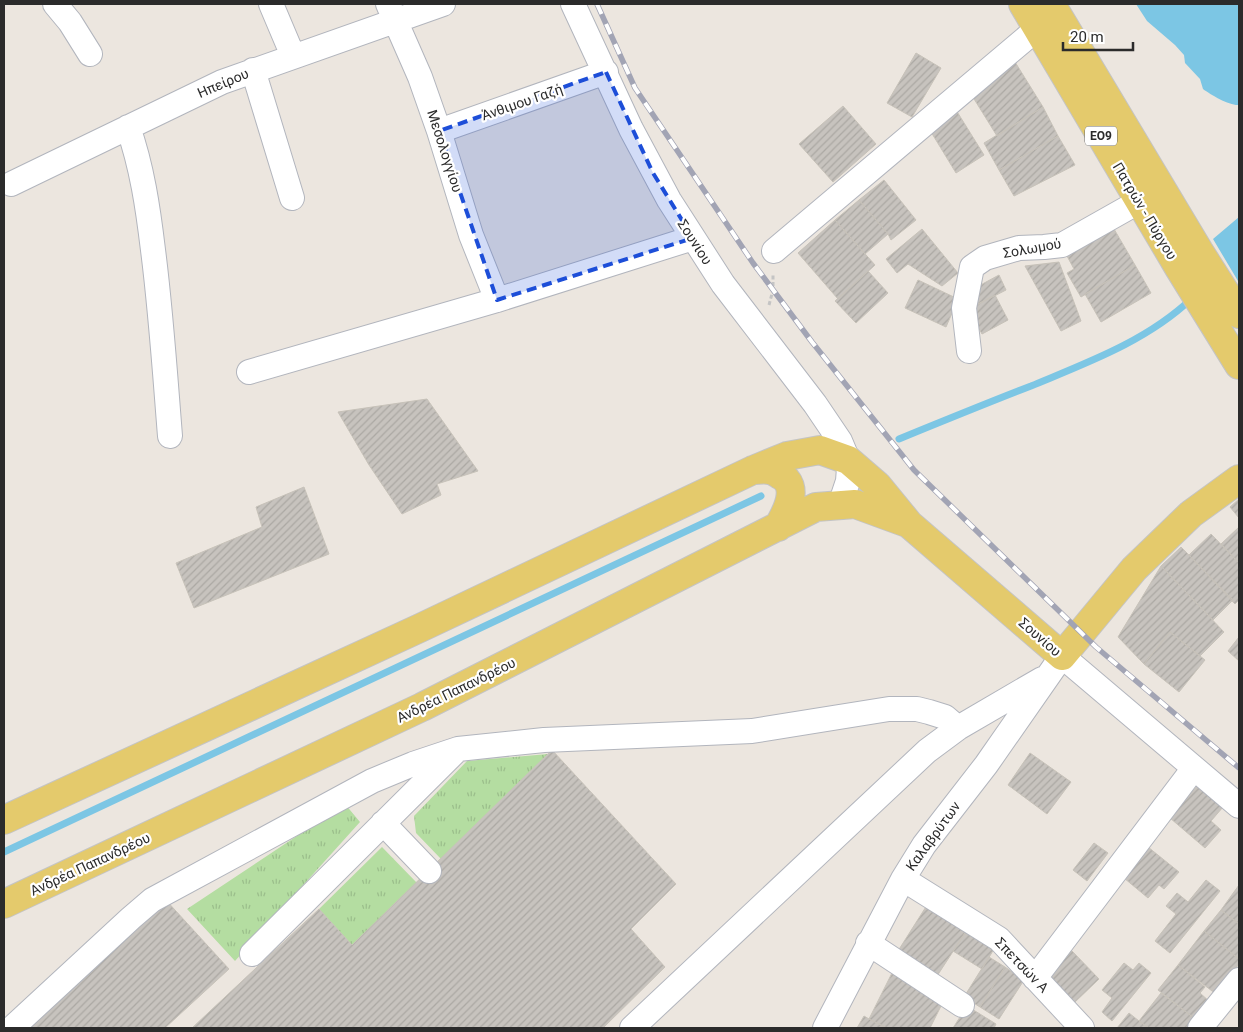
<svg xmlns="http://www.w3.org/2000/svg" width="1243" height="1032" viewBox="0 0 1243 1032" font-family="Roboto,sans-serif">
  <defs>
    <pattern id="grass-tufts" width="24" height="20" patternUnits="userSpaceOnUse" patternTransform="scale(1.25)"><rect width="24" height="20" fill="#b4dda1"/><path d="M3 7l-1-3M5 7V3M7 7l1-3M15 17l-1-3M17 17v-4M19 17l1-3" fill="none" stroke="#9bbe8b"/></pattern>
    <pattern id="building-hatch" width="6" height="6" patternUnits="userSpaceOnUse" patternTransform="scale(1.25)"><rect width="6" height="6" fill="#c7c3be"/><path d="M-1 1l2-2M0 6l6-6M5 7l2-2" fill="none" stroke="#aba8a3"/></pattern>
  </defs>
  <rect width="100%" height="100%" fill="#ece6df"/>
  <path fill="url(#grass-tufts)" d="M 548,754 L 441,859 L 416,833 L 414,816 L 467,761 Z
    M 345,804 L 360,822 L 235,961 L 187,909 Z
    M 382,847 L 417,883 L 352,945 L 319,909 Z"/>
  <path fill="#7cc6e4" d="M 1136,4 L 1239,4 L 1239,105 C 1230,106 1211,95 1203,89 L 1200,79 L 1185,63 L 1184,55 L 1175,45 L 1147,21 Z
    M 1239,217 L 1239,279 L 1238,281 L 1213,239 Z"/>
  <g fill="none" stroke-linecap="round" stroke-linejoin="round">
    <path stroke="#7cc6e4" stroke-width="7" d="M 899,439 C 943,421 987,403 1031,386 C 1086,363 1147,341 1191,299
      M 4,852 L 761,496"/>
  </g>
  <path fill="url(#building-hatch)" stroke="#c7c2b9" d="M 916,53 L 941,68 L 912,117 L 887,103 Z
    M 1015,62 L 1043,107 L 997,136 L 971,94 Z
    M 843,106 L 876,144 L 833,182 L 799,144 Z
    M 1043,107 L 1058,136 L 999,170 L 984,143 Z
    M 956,110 L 984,155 L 956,173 L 928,127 Z
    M 1058,136 L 1075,165 L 1014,196 L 999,170 Z
    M 884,180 L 916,220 L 891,240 L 888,234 L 859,200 Z
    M 859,200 L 888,234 L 865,254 L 835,220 Z
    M 835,220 L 875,265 L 838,299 L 798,253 Z
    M 922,229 L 958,273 L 942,286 L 908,264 L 897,273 L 886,259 Z
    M 1114,229 L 1135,265 L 1081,297 L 1067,273 L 1074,269 L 1067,256 Z
    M 1059,262 L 1081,321 L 1061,331 L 1025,266 Z
    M 1135,265 L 1151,293 L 1101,322 L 1085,294 Z
    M 868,271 L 888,293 L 856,323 L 835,301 Z
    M 999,275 L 1006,290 L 973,307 L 975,288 Z
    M 918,280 L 958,299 L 946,327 L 905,308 Z
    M 995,295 L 1008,320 L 982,334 L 968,309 Z
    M 427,399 L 478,471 L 437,484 L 441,495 L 402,514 L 369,465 L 338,412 Z
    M 304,487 L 329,554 L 194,608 L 176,563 L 262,527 L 256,507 Z
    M 1239,499 L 1239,518 L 1230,507 Z
    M 1239,527 L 1239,563 L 1221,544 Z
    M 1211,534 L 1239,563 L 1239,600 L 1235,604 L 1189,555 Z
    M 1181,547 L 1233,600 L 1213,620 L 1161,566 Z
    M 1161,566 L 1224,632 L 1200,656 L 1170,632 L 1144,664 L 1118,637 Z
    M 1170,632 L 1205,660 L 1179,692 L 1144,664 Z
    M 1239,637 L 1239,661 L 1228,651 Z
    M 552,750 L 676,884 L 631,929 L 665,967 L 603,1028 L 192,1028 L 319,909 L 352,945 Z
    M 1030,753 L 1071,782 L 1047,814 L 1008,785 Z
    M 1198,785 L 1223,807 L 1211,821 L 1221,830 L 1205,848 L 1170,818 Z
    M 1094,843 L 1108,853 L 1087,881 L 1073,870 Z
    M 1143,843 L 1179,872 L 1164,889 L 1159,885 L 1148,898 L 1118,873 Z
    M 1206,880 L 1220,891 L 1170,953 L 1155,941 L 1176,914 L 1166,906 L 1177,893 L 1188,902 Z
    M 1239,885 L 1239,924 L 1221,910 Z
    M 164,898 L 229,969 L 165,1028 L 27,1028 Z
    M 929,902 L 969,927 L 937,976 L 898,951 Z
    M 1221,910 L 1239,924 L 1239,959 L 1204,931 Z
    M 969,927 L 997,944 L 982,969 L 953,951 Z
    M 1204,931 L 1239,959 L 1239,964 L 1216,994 L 1178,965 Z
    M 1072,951 L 1099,979 L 1074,1003 L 1047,975 Z
    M 989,957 L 1005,967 L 980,1007 L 964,997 Z
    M 1124,963 L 1133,970 L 1139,963 L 1151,973 L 1112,1021 L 1102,1012 L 1112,998 L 1102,990 Z
    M 1178,965 L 1205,987 L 1200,993 L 1211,1003 L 1194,1018 L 1158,990 Z
    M 1005,967 L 1024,980 L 999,1019 L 980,1007 Z
    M 892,973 L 944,1000 L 930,1028 L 887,1028 L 869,1019 Z
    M 1161,993 L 1194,1018 L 1186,1028 L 1149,1028 L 1139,1021 Z
    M 967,1006 L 996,1024 L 994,1028 L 953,1028 Z
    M 1129,1013 L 1139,1021 L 1149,1028 L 1117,1028 Z
    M 864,1016 L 869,1019 L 887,1028 L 857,1028 Z"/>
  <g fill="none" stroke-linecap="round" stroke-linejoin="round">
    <g stroke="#b2b5bd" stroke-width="26">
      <path id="minor" d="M 55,4 L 70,22 L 90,54
        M 271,4 L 293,56
        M 388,4 L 420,77 L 439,131 L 471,235 L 497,300
        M 573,4 L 631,129 L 669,200 L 723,284 L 815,404 L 840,441 L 848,460 L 849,468 L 848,481 L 840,505
        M 253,70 L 292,198
        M 128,127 C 142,167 148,208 153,250 C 161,312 165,374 170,436
        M 439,131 L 606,72
        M 11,184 L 222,82 L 443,4
        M 774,251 L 1038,28
        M 969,351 L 964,308 L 972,267 L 985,258 L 1019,248 L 1044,247 L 1062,245 L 1140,201
        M 249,372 L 497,300 L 693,238
        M 383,823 L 429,871
        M 903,879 L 999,939 L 1082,1028
        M 868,943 L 962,1005
        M 252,954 L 455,752
        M 1035,978 L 1194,768
        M 12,1028 L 131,918 L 152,900 L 372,781 L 413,764 L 458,749 L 544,740 L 752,731 L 889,709 L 917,709 L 929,712 L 945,717 L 958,728
        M 632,1028 L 927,751 L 958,728 L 1042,679
        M 825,1028 L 903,879 L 924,845 L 986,765 L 1062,656 L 1239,806
        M 1200,1028 L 1239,980"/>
    </g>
    <g stroke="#c4c4c4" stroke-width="30">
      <path id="major" d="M 1023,4 L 1179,268 L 1239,365
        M 1051,4 L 1199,251 L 1239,314
        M 753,470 C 758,470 764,469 769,470 C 773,470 777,473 780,475 C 801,486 786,513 778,527
        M 4,820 L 420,628 L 753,470 L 787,456 L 820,450 L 848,460 L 877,485 L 909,524 L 1062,656 L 1134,569 L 1191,514 L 1239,479
        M 4,904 L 422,707 L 816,507 L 855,504 L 907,523"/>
    </g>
    <path stroke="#c4c4c4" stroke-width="3" stroke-dasharray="4 2.5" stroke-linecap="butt" d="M 769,305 L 773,290 L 773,274"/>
    <use href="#minor" stroke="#fff" stroke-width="24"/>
    <use href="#major" stroke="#e4ca6c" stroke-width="28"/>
    <g stroke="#a2a4b4" stroke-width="5.5">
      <path id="rail" d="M 597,4 L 635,88 L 753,263 L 812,342 L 914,470 L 1096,647 L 1239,768"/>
    </g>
    <use href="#rail" stroke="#fff" stroke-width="4" stroke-dasharray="11" stroke-linecap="butt"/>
  </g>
  <path fill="#1d4ed8" fill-opacity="0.2" stroke="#1d4ed8" stroke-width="4" stroke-dasharray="10 6" stroke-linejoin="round" d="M 606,72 L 653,173 L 693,238 L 497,300 L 439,131 Z"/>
  <g text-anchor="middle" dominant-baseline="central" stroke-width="4.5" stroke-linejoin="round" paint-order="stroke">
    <rect fill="#fff" stroke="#6b6b6b" stroke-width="1" x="1085" y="126.5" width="32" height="19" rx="4"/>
    <g font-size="12" font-weight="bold" fill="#2b2b2b">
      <text x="1101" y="136">ΕΟ9</text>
    </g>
    <g font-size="14" fill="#2b2b2b" stroke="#fff">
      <text transform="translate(223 83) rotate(-23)">Ηπείρου</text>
      <text transform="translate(522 102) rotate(-19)">Άνθιμου Γαζή</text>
      <text transform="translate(445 151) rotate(72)">Μεσολογγίου</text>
      <text transform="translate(1145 211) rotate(59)">Πατρών - Πύργου</text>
      <text transform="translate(695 242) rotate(57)">Σουνίου</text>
      <text transform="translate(1032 248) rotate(-10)">Σολωμού</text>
      <text transform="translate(1040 637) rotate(41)">Σουνίου</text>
      <text transform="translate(456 690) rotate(-26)">Ανδρέα Παπανδρέου</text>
      <text transform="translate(933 836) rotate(-54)">Καλαβρύτων</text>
      <text transform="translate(90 864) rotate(-25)">Ανδρέα Παπανδρέου</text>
      <text transform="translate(1022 965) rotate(46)">Σπετσών Α</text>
    </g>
  </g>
  <rect width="1243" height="1032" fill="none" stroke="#2b2b2b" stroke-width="10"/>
  <path d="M1063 42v8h70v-8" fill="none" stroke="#2b2b2b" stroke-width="2.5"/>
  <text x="1070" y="42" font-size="15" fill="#2b2b2b" stroke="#ffffff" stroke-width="4" paint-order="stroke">20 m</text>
</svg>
